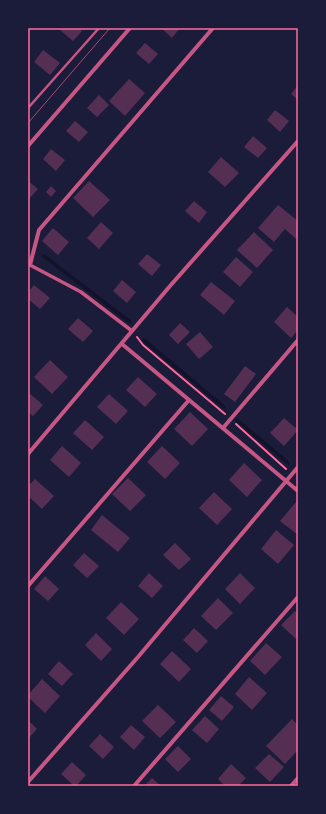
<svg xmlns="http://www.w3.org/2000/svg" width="326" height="814" viewBox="0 0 326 814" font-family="Literata,serif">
  <rect width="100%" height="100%" fill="#1b1b3a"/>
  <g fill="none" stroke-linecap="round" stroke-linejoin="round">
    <path stroke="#12122b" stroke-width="3.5" d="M 44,256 L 130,322
      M 144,340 L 224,407
      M 237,420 L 288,463"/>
  </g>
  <path fill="#542f53" d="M 62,28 L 79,28 L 82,31 L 73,41 L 60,30 Z
    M 161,28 L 180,28 L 172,38 Z
    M 145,43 L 158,54 L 149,64 L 136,53 Z
    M 43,50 L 60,63 L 50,75 L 34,62 Z
    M 129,79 L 145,93 L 125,116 L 109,101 Z
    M 298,85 L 298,100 L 291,94 Z
    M 99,95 L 109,105 L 97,117 L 87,108 Z
    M 275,110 L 289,121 L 280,132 L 267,120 Z
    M 75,121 L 88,132 L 79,142 L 66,131 Z
    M 253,136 L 267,148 L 258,158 L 244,147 Z
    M 51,149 L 65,160 L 56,171 L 43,159 Z
    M 221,157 L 239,173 L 225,187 L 208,172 Z
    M 28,181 L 38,189 L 28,200 Z
    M 89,181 L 110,200 L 93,217 L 73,198 Z
    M 51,186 L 56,191 L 51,197 L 46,192 Z
    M 194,201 L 207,212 L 199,223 L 185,211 Z
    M 278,205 L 298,221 L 298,236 L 296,239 L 285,229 L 274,242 L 258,228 Z
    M 101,222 L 113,233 L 99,249 L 87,238 Z
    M 53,228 L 69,242 L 58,255 L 42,241 Z
    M 254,232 L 273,250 L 257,268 L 237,250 Z
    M 147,254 L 161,265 L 152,276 L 138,264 Z
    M 236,257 L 253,272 L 240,287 L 223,272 Z
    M 122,280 L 136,292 L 127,303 L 113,291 Z
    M 211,282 L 235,301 L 224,315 L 200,295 Z
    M 34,285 L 50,298 L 40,309 L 28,299 L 28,292 Z
    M 287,307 L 298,317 L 298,330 L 291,338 L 274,322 Z
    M 78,318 L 93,331 L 83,342 L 68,329 Z
    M 180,323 L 190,332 L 178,344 L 169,335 Z
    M 200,332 L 213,347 L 199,359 L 186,344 Z
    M 50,360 L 68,377 L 52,394 L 34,377 Z
    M 245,366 L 256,374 L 235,402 L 224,394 Z
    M 138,377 L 157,394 L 145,407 L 126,390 Z
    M 28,392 L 43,405 L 33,416 L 28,412 Z
    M 109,394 L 128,411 L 116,424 L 97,407 Z
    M 190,412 L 208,429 L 192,446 L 174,429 Z
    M 284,418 L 298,430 L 284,446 L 270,433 Z
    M 85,420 L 104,437 L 92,450 L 73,433 Z
    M 62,446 L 81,463 L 69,477 L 50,460 Z
    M 162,446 L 180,463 L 165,479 L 147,462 Z
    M 244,463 L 262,480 L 247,497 L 229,480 Z
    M 128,478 L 146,495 L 130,511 L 112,494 Z
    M 35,479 L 54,496 L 42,509 L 28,496 L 28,486 Z
    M 214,492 L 232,509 L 217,525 L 199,508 Z
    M 296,502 L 298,504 L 298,535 L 280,521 Z
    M 102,515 L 130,538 L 118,552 L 91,530 Z
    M 276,530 L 294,545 L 278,564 L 261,549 Z
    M 175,543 L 191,559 L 179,570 L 163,555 Z
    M 84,553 L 99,566 L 87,578 L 73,565 Z
    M 149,573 L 163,586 L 152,598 L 138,586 Z
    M 240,573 L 255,588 L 240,604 L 225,589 Z
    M 45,576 L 59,589 L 48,601 L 34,589 Z
    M 218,598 L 233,613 L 216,630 L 201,616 Z
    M 121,602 L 139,619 L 124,635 L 106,618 Z
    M 295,611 L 298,614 L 298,636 L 296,639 L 281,625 Z
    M 194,628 L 208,641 L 197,653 L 183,640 Z
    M 96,633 L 112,649 L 101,661 L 85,645 Z
    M 266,643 L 282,657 L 265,675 L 250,661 Z
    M 172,651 L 191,669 L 179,682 L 160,664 Z
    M 59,661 L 73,674 L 62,686 L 48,674 Z
    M 249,677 L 267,693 L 252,710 L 235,694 Z
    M 42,679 L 60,696 L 45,713 L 28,697 L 28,695 Z
    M 221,696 L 234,707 L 222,721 L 209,710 Z
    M 158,705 L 176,722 L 160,738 L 142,721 Z
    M 205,716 L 219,729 L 207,743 L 192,730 Z
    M 292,719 L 298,725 L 298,750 L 285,764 L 266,746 Z
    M 28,720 L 37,729 L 28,739 Z
    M 131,725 L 145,737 L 134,750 L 120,737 Z
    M 100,734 L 114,747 L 103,759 L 89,746 Z
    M 178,746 L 191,759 L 178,772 L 165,759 Z
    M 269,754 L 284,767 L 270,782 L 255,768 Z
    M 72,762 L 86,775 L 76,786 L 74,786 L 61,774 Z
    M 231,764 L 246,778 L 238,786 L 225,786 L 218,779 Z
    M 152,778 L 161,786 L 144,786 Z"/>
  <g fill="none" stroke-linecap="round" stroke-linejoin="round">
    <path stroke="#ff6b9d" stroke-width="2" d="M 137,337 L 143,345 L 225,414
      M 236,424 L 286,469"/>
    <path stroke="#c65784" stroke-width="2.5" d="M 28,108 L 99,28"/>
    <path stroke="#c65784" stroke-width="3.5" d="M 30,265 L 81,292 L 132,331"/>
    <path stroke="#c65784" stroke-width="4" d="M 28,146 L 130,28
      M 30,265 L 39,230 L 213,28
      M 122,344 L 298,491
      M 223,428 L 298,340
      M 28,454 L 170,286 L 298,141
      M 28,586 L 189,400
      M 28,782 L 138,657 L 298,467
      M 134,786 L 298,597
      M 291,786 L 298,778"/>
    <path stroke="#a44b75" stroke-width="1" d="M 28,123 L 110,28"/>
  </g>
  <rect width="326" height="814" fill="none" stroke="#1b1b3a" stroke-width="58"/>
  <rect x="29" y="29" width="268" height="756" fill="none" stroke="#ff6b9d" stroke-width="1.5"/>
</svg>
